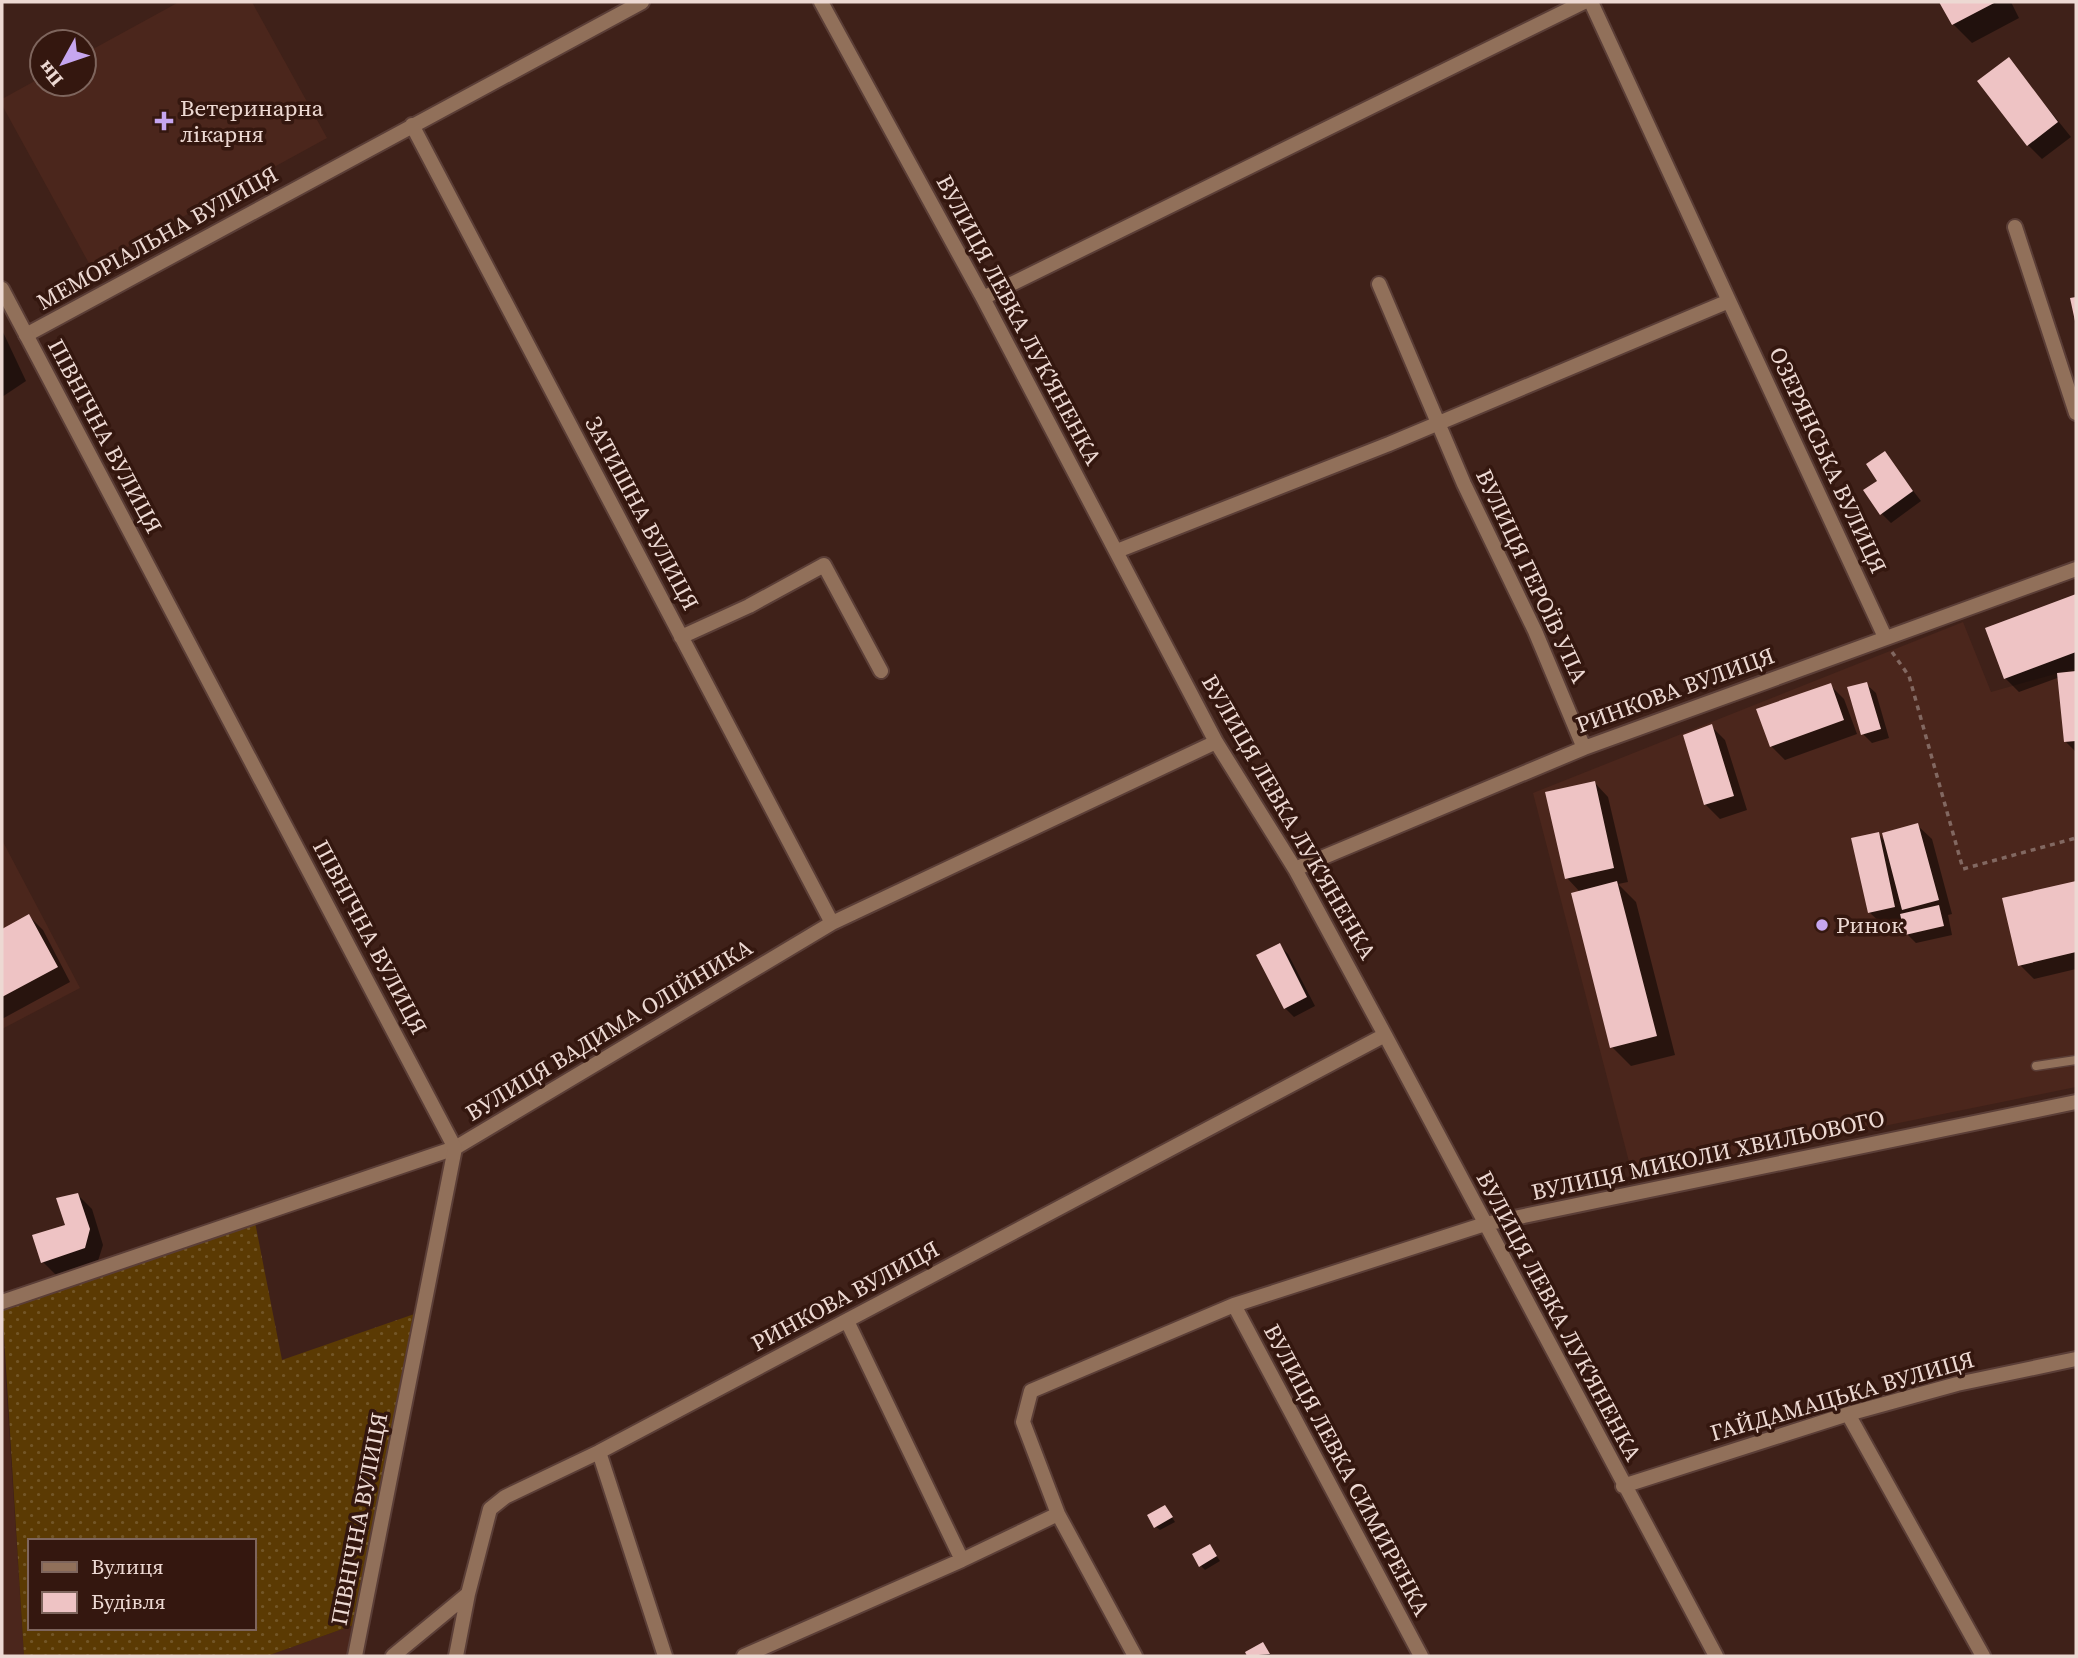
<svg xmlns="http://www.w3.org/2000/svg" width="2078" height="1658" viewBox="0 0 2078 1658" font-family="'Source Serif 4',serif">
  <defs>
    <pattern id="grass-dots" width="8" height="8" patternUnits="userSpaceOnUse" patternTransform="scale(1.75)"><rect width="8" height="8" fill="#5b3a03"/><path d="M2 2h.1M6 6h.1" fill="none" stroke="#735627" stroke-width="1.8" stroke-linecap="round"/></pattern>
  </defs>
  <rect width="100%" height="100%" fill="#3f2119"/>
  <path fill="#4b261c" d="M 179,2 L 252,2 L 327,138 L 91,267 L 2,105 L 2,99 L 42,77 L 42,84 L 84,84 L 84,54 Z
    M 1963,622 L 1991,692 L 2076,668 L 2076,1087 L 1633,1177 L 1533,793 Z
    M 2,840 L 80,988 L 2,1029 Z
    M 2,1322 L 24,1656 L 2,1656 Z
    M 362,1622 L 355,1656 L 267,1656 Z"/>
  <path fill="url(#grass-dots)" fill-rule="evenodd" d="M 254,1217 L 282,1360 L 423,1311 L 362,1622 L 267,1656 L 24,1656 L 2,1304 ZM 30,1541 L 254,1541 L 254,1628 L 30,1628 Z"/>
  <path fill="#0007" d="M 1941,2 L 2011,2 L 2019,18 L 1972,43 L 1953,24 Z
    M 2009,60 L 2071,137 L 2042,159 L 2028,145 Z
    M 2,330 L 26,381 L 2,397 Z
    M 1884,453 L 1921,501 L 1891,523 L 1882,514 L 1879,481 Z
    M 2076,596 L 2075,672 L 2076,752 L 2066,742 L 2060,677 L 2019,692 L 2005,678 L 1987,629 Z
    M 1866,684 L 1876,693 L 1889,738 L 1872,743 L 1863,734 Z
    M 1830,685 L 1844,699 L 1857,734 L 1785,760 L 1771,746 Z
    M 1711,726 L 1725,740 L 1747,810 L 1720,819 L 1705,804 Z
    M 1594,782 L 1608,797 L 1628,882 L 1618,884 L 1636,902 L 1675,1055 L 1631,1066 L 1612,1047 L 1580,892 L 1567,878 Z
    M 1917,825 L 1932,839 L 1952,914 L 1948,915 L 1952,935 L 1916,943 L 1907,934 L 1904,922 L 1884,926 L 1869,912 L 1878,834 L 1886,842 Z
    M 2076,882 L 2076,969 L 2034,979 L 2020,965 L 2004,900 Z
    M 29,916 L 43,930 L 70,982 L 2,1019 L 2,930 Z
    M 1279,945 L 1288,954 L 1315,1006 L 1294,1017 L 1285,1008 Z
    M 78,1195 L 92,1209 L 103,1245 L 98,1261 L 57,1276 L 43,1262 L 67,1226 Z
    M 1165,1507 L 1175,1522 L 1160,1530 L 1156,1527 Z
    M 1210,1546 L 1220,1561 L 1205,1570 L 1201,1566 Z
    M 1262,1644 L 1271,1656 L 1249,1656 L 1247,1653 Z"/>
  <path fill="#eec3c4" d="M 1939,2 L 1996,2 L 1952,25 Z
    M 2009,57 L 2058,122 L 2027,146 L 1977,81 Z
    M 2076,297 L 2076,321 L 2075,321 L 2070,298 Z
    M 1885,451 L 1913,491 L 1880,515 L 1863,490 L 1877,481 L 1866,464 Z
    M 2076,594 L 2076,652 L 2004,679 L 1985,628 Z
    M 2076,671 L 2076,741 L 2064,742 L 2057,673 Z
    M 1867,682 L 1881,729 L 1861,735 L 1847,687 Z
    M 1831,683 L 1844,720 L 1770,747 L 1756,709 Z
    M 1712,724 L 1734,796 L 1704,805 L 1683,735 Z
    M 1595,781 L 1614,868 L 1565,879 L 1545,792 Z
    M 1918,823 L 1939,900 L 1902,910 L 1882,833 Z
    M 1879,832 L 1895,907 L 1868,913 L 1851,838 Z
    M 1617,881 L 1657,1036 L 1610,1048 L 1571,893 Z
    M 2076,881 L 2076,952 L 2018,966 L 2002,898 Z
    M 1939,905 L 1944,926 L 1905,935 L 1900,914 Z
    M 29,914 L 58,967 L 2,997 L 2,929 Z
    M 1280,943 L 1307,997 L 1284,1009 L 1256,955 Z
    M 78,1193 L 90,1229 L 85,1248 L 41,1263 L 32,1235 L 65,1225 L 56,1198 Z
    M 1165,1505 L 1173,1517 L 1154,1528 L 1147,1515 Z
    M 1210,1544 L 1217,1556 L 1199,1567 L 1192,1554 Z
    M 1263,1642 L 1270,1654 L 1247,1656 L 1245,1652 Z"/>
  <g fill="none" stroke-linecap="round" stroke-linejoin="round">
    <g stroke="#5b3e37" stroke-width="11">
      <path id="service" d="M 2036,1066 L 2076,1060"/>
    </g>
    <g stroke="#5b3e37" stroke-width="18">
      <path id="minor" d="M 821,2 L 983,298 L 1216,742 L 1295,869 L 1385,1035 L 1716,1656
        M 1591,2 L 1729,301
        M 412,125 L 832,923
        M 2015,227 L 2076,413
        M 1379,284 L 1464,484 L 1535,631 L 1584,748
        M 983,298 L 1584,2
        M 26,335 L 642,2
        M 1117,551 L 1389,444 L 1729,301 L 1885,637
        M 681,637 L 749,606 L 824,565 L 881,671
        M 1295,869 L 1584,748 L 2076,569
        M 2,1302 L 455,1148 L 832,923 L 1216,742
        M 1234,1305 L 1421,1656
        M 847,1321 L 962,1560
        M 1848,1414 L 1983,1656
        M 599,1452 L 665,1656
        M 1623,1486 L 1848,1414 L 1957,1384 L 2076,1359
        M 393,1656 L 468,1594 L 490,1509 L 505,1497 L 599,1452 L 1385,1035
        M 456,1656 L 468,1594
        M 744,1656 L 962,1560 L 1058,1514
        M 1135,1656 L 1058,1514 L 1023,1422 L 1031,1391 L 1234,1305 L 1485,1224 L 2076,1102"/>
    </g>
    <g stroke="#5b3e37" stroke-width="18">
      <path id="tertiary" d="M 2,289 L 455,1148 L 355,1656"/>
    </g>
    <path stroke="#826861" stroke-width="3.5" stroke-dasharray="5 5" stroke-linecap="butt" d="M 1892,652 L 1909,676 L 1963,869 L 2076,838"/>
    <use href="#service" stroke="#91705a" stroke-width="8"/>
    <use href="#minor" stroke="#91705a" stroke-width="14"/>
    <use href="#tertiary" stroke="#91705a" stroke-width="14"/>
  </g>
  <g fill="#c6a6f0" stroke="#34170f" stroke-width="2.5">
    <path d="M160.5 110.5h7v7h7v7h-7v7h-7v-7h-7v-7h7z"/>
    <circle cx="1822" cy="925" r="7"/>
  </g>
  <g text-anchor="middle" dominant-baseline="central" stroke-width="7" stroke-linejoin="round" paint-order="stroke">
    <g font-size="23" fill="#edd9d3" stroke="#34170f" text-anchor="start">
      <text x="180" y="108">Ветеринарна<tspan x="180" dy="26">лікарня</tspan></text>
      <text x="1836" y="925">Ринок</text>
    </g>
    <g font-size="23" fill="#edd9d3" stroke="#34170f">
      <text transform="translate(157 238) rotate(-29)">МЕМОРІАЛЬНА ВУЛИЦЯ</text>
      <text transform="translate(1019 320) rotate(62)">ВУЛИЦЯ ЛЕВКА ЛУК'ЯНЕНКА</text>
      <text transform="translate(105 436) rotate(62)">ПІВНІЧНА ВУЛИЦЯ</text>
      <text transform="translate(1828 460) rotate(65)">ОЗЕРЯНСЬКА ВУЛИЦЯ</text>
      <text transform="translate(642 513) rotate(62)">ЗАТИШНА ВУЛИЦЯ</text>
      <text transform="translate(1532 576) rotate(65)">ВУЛИЦЯ ГЕРОЇВ УПА</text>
      <text transform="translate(1675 690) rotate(-20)">РИНКОВА ВУЛИЦЯ</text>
      <text transform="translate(1289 817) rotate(60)">ВУЛИЦЯ ЛЕВКА ЛУК'ЯНЕНКА</text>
      <text transform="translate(370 937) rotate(62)">ПІВНІЧНА ВУЛИЦЯ</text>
      <text transform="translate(609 1030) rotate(-31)">ВУЛИЦЯ ВАДИМА ОЛІЙНИКА</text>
      <text transform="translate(1708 1155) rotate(-12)">ВУЛИЦЯ МИКОЛИ ХВИЛЬОВОГО</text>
      <text transform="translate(845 1296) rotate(-28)">РИНКОВА ВУЛИЦЯ</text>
      <text transform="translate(1559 1316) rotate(62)">ВУЛИЦЯ ЛЕВКА ЛУК'ЯНЕНКА</text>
      <text transform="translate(1842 1396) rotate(-16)">ГАЙДАМАЦЬКА ВУЛИЦЯ</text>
      <text transform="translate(1347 1470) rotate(62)">ВУЛИЦЯ ЛЕВКА СИМИРЕНКА</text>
      <text transform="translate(359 1519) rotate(-79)">ПІВНІЧНА ВУЛИЦЯ</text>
    </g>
  </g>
  <rect width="2078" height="1658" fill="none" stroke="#edd9d3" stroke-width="7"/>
  <rect x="28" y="1539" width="228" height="91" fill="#34170f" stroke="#7e655d" stroke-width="2"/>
  <rect x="42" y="1562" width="35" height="10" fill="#91705a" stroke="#7e655d" stroke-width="2"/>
  <text x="91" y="1574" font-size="21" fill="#edd9d3">Вулиця</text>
  <rect x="42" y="1592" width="35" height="21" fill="#eec3c4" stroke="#7e655d" stroke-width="2"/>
  <text x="91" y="1609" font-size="21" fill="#edd9d3">Будівля</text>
  <g transform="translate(63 63) rotate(230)"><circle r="33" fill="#34170f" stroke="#7e655d" stroke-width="2"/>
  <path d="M0-5L12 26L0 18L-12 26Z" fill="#c6a6f0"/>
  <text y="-10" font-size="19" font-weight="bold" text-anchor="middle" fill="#edd9d3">Пн</text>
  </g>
</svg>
